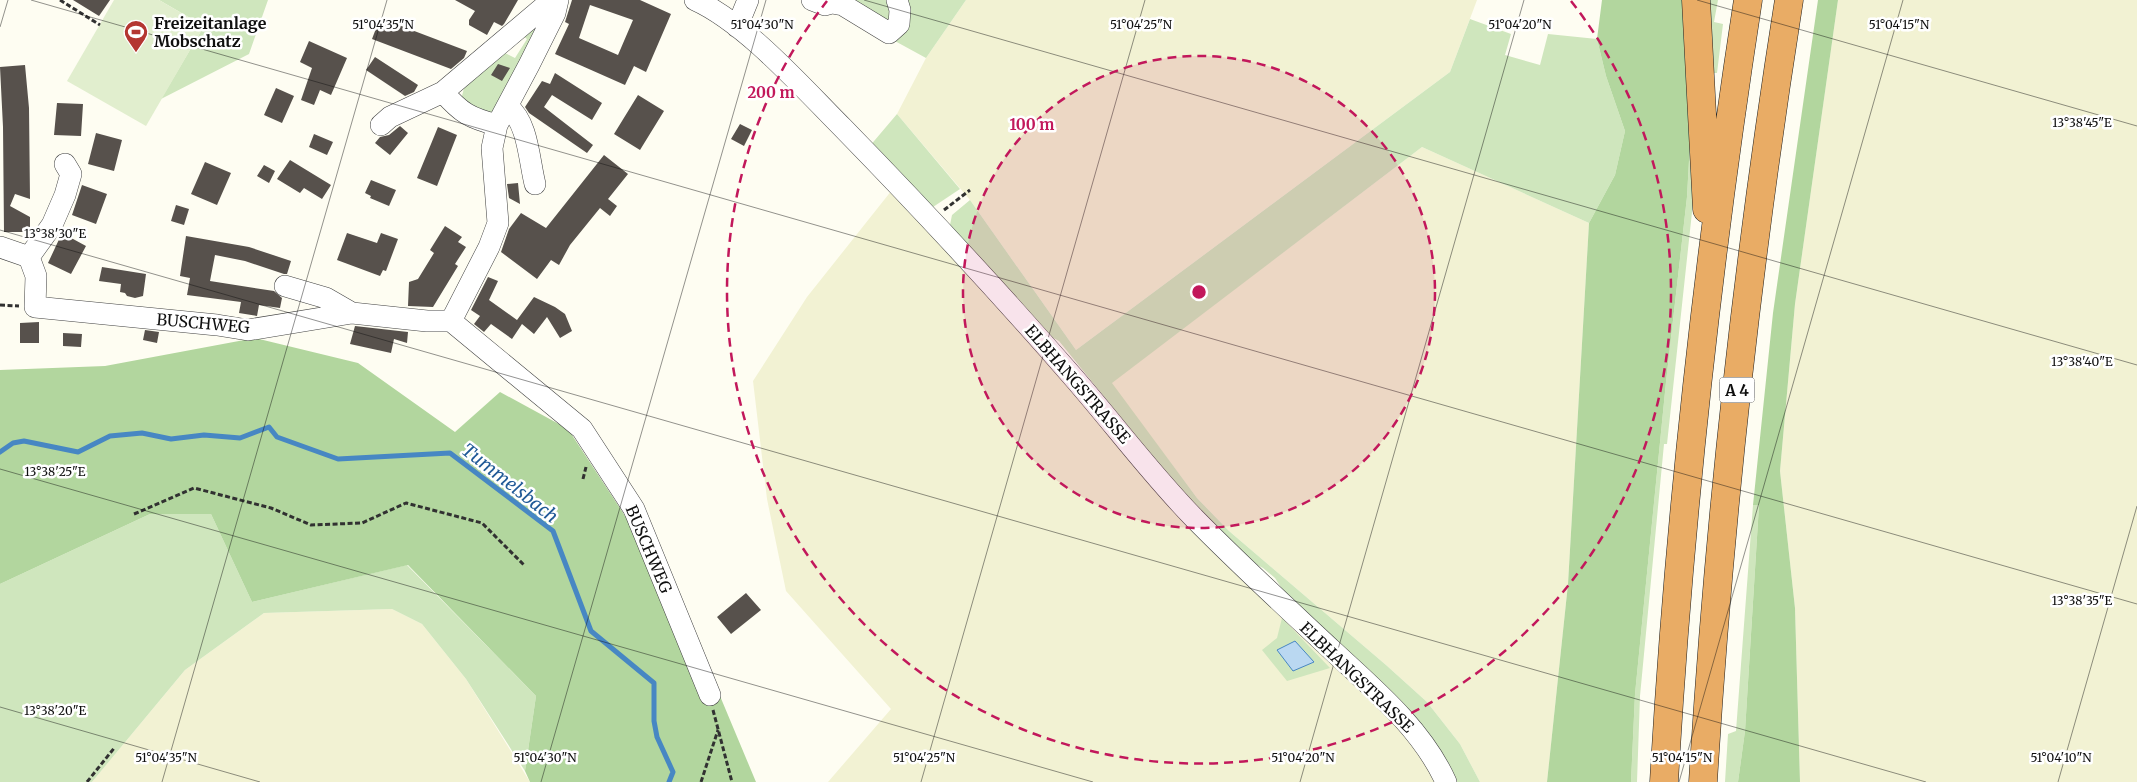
<svg xmlns="http://www.w3.org/2000/svg" width="2137" height="782" viewBox="0 0 2137 782" font-family="Merriweather,serif">
  <rect width="100%" height="100%" fill="#fefdf2"/>
  <path fill="#f2f2d3" d="M 966,0 L 1477,0 L 1450,72 L 1076,350 L 970,200 L 897,114 L 926,58 Z
    M 1838,0 L 2137,0 L 2137,782 L 1800,782 L 1795,608 L 1780,471 L 1795,304 Z
    M 1422,147 L 1589,223 L 1568,584 L 1547,782 L 1480,782 L 1460,744 L 1427,702 L 1386,665 L 1229,531 L 1197,498 L 1111,383 Z
    M 892,190 L 1408,734 L 1436,782 L 828,782 L 891,709 L 786,591 L 767,499 L 753,381 L 807,297 Z
    M 392,609 L 422,624 L 466,679 L 530,782 L 92,782 L 185,670 L 264,613 Z"/>
  <path fill="#cfe6bd" d="M 159,0 L 268,0 L 249,54 L 161,99 L 204,26 Z
    M 833,0 L 966,0 L 926,58 L 829,5 Z
    M 1710,0 L 1718,0 L 1714,22 L 1723,24 L 1717,73 L 1713,73 Z
    M 545,10 L 504,103 L 491,114 L 484,115 L 461,100 L 464,88 L 505,53 L 515,58 L 527,39 L 519,33 Z
    M 1470,19 L 1511,34 L 1505,55 L 1540,65 L 1548,34 L 1597,39 L 1606,76 L 1625,131 L 1615,175 L 1589,223 L 1422,147 L 1112,383 L 1197,498 L 1229,531 L 1386,665 L 1427,702 L 1460,744 L 1480,782 L 1454,782 L 1291,603 L 1275,578 L 1263,568 L 1244,558 L 1192,505 L 1059,341 L 1042,332 L 949,230 L 952,215 L 970,200 L 1076,350 L 1450,72 Z
    M 1692,106 L 1696,175 L 1667,444 L 1664,444 L 1640,696 L 1637,782 L 1631,782 L 1635,694 L 1666,382 L 1687,197 Z
    M 897,114 L 960,189 L 930,209 L 869,147 Z
    M 1753,505 L 1759,505 L 1745,731 L 1738,782 L 1725,782 L 1728,734 L 1736,731 Z
    M 150,514 L 211,514 L 252,602 L 407,565 L 536,696 L 525,771 L 466,679 L 422,624 L 392,609 L 264,613 L 185,670 L 92,782 L 0,782 L 0,584 Z
    M 1282,618 L 1330,668 L 1287,681 L 1262,650 L 1277,638 Z"/>
  <path fill="#b2d69e" d="M 1602,0 L 1683,0 L 1692,106 L 1687,197 L 1666,382 L 1635,694 L 1631,782 L 1547,782 L 1568,584 L 1589,223 L 1615,175 L 1625,131 L 1606,76 L 1597,39 Z
    M 1818,0 L 1838,0 L 1795,304 L 1780,471 L 1795,608 L 1800,782 L 1738,782 L 1745,731 L 1759,505 L 1753,505 L 1773,313 Z
    M 255,338 L 358,363 L 455,432 L 500,392 L 568,429 L 679,598 L 756,782 L 530,782 L 525,771 L 536,696 L 408,565 L 252,602 L 211,514 L 150,514 L 0,584 L 0,370 L 105,366 Z"/>
  <path fill="#e1eece" d="M 114,0 L 159,0 L 204,26 L 146,126 L 67,81 Z"/>
  <path fill="#bad8f1" stroke="#4787c3" d="M 1295,641 L 1314,662 L 1293,671 L 1277,650 Z"/>
  <g fill="none" stroke-linecap="round" stroke-linejoin="round">
    <path stroke="#4787c3" stroke-width="5" d="M 0,452 L 13,443 L 24,441 L 78,452 L 110,436 L 142,433 L 171,439 L 204,435 L 240,438 L 269,427 L 277,437 L 338,459 L 450,453 L 553,531 L 591,631 L 654,683 L 654,721 L 657,737 L 673,772 L 669,782"/>
  </g>
  <path fill="#57514c" fill-rule="evenodd" d="M 73,0 L 110,0 L 99,16 Z
    M 455,0 L 518,0 L 504,24 L 502,26 L 494,22 L 487,35 L 469,25 L 469,20 L 475,11 Z
    M 572,0 L 640,0 L 671,14 L 646,72 L 634,66 L 625,85 L 555,54 L 569,24 L 565,22 ZM 590,5 L 633,20 L 618,55 L 579,38 Z
    M 380,18 L 467,51 L 464,58 L 451,69 L 372,39 Z
    M 309,41 L 347,58 L 331,95 L 320,90 L 314,105 L 301,100 L 312,68 L 300,62 Z
    M 375,57 L 418,85 L 414,92 L 405,96 L 366,70 Z
    M 498,64 L 510,68 L 502,81 L 491,75 Z
    M 25,65 L 29,108 L 30,199 L 15,194 L 10,206 L 30,217 L 30,232 L 4,232 L 3,127 L 0,67 Z
    M 555,73 L 602,103 L 592,120 L 552,95 L 544,107 L 593,145 L 587,153 L 529,113 L 525,107 L 542,81 L 550,84 Z
    M 276,88 L 294,96 L 282,123 L 264,115 Z
    M 638,95 L 664,111 L 640,150 L 614,134 Z
    M 57,103 L 83,104 L 81,136 L 54,135 Z
    M 740,124 L 752,130 L 744,146 L 731,139 Z
    M 400,126 L 408,133 L 390,155 L 375,143 L 380,137 L 389,135 Z
    M 438,127 L 457,135 L 437,186 L 417,178 Z
    M 96,133 L 122,140 L 114,171 L 88,164 Z
    M 314,134 L 333,142 L 327,155 L 309,147 Z
    M 604,155 L 628,174 L 608,199 L 617,206 L 610,216 L 600,208 L 570,245 L 559,265 L 551,260 L 537,279 L 501,252 L 509,229 L 521,213 L 546,228 Z
    M 290,160 L 331,185 L 322,199 L 304,188 L 300,193 L 277,179 Z
    M 205,162 L 231,173 L 217,205 L 191,194 Z
    M 264,165 L 275,171 L 269,183 L 257,176 Z
    M 371,180 L 396,190 L 389,206 L 370,198 L 371,196 L 365,193 Z
    M 518,183 L 520,204 L 509,198 L 507,184 Z
    M 82,185 L 107,194 L 96,224 L 72,215 Z
    M 176,205 L 189,209 L 184,225 L 171,221 Z
    M 445,226 L 462,237 L 458,242 L 466,247 L 455,264 L 458,266 L 433,307 L 408,306 L 409,282 L 418,279 L 434,253 L 430,250 Z
    M 62,233 L 86,246 L 71,274 L 48,263 Z
    M 347,233 L 377,243 L 381,233 L 398,239 L 386,271 L 383,270 L 380,276 L 337,260 Z
    M 186,236 L 249,247 L 291,261 L 287,274 L 284,274 L 245,261 L 215,255 L 210,281 L 274,291 L 282,298 L 280,308 L 259,305 L 257,316 L 239,313 L 241,302 L 187,295 L 190,278 L 180,276 Z
    M 102,267 L 146,274 L 143,296 L 135,298 L 127,296 L 125,293 L 120,292 L 121,284 L 99,281 Z
    M 488,277 L 498,281 L 489,300 L 517,320 L 534,297 L 555,307 L 565,314 L 572,331 L 560,338 L 547,317 L 534,334 L 522,324 L 512,339 L 491,324 L 484,332 L 474,324 L 480,316 L 471,310 Z
    M 39,322 L 39,343 L 20,343 L 20,323 Z
    M 355,326 L 408,332 L 407,343 L 394,339 L 391,353 L 350,344 Z
    M 145,330 L 159,332 L 157,343 L 143,340 Z
    M 63,333 L 82,334 L 81,347 L 63,346 Z
    M 746,593 L 761,610 L 731,634 L 717,617 Z"/>
  <g fill="none" stroke-linecap="round" stroke-linejoin="round">
    <g stroke="#424242" stroke-width="22">
      <path id="minor" d="M 695,0 C 746,23 803,88 843,128 C 922,209 999,292 1073,377 C 1114,424 1151,474 1194,518 C 1239,564 1286,607 1333,651 C 1375,690 1422,729 1446,782
        M 812,0 L 825,5 L 832,3 L 843,5 L 889,33 L 899,24 L 900,10 L 897,0
        M 737,27 L 748,0
        M 443,92 C 461,113 470,118 497,125
        M 508,107 C 528,122 529,160 535,184
        M 381,125 L 390,117 L 443,92 L 552,0
        M 0,247 L 29,257 L 52,225 L 65,195 L 71,174 L 65,164
        M 29,257 L 36,276 L 35,307 L 217,325 L 248,330 L 352,313 L 427,321 L 451,321 L 582,429 L 634,509 L 710,695
        M 285,286 L 326,298 L 352,313
        M 451,321 L 489,247 L 498,223 L 492,148 L 497,125 L 529,65 L 555,13 L 558,0"/>
    </g>
    <g stroke="#202020" stroke-width="29">
      <path id="highway" d="M 1696,0 L 1707,209
        M 1664,782 C 1679,520 1708,259 1748,0
        M 1703,782 C 1719,520 1748,259 1789,0"/>
    </g>
    <path stroke="#313131" stroke-width="3" stroke-dasharray="5 2.5" stroke-linecap="butt" d="M 60,0 L 100,25
      M 944,210 L 970,190
      M 0,305 L 19,306
      M 583,479 L 586,467
      M 134,514 L 194,488 L 271,508 L 311,525 L 362,523 L 406,503 L 482,523 L 524,565
      M 713,710 L 732,782
      M 87,782 L 115,747
      M 701,782 L 718,730"/>
    <use href="#minor" stroke="#fff" stroke-width="21"/>
    <use href="#highway" stroke="#e9ac65" stroke-width="28"/>
  </g>
  <path fill="none" stroke="#0f0f0f" stroke-width="1" stroke-opacity="0.45" d="M 31,0 L 2137,604M 864,0 L 2137,365M 1697,0 L 2137,126M 0,27 L 8,0M 0,230 L 1926,782M 0,469 L 1093,782M 0,707 L 260,782M 162,782 L 387,0M 541,782 L 766,0M 921,782 L 1145,0M 1300,782 L 1524,0M 1679,782 L 1903,0M 2058,782 L 2137,506"/>
  <circle cx="1199" cy="292" r="236" fill="#c2185b" fill-opacity=".12"/>
  <g fill="none" stroke="#c2185b" stroke-width="2.5" stroke-dasharray="9 6">
    <circle cx="1199" cy="292" r="236"/>
    <path d="M1571 1A472 472 0 1 1 827 1"/>
  </g>
  <defs>
    <g id="stadium-pin" transform="scale(1.25)"><path d="M0 17L-7.5 6A9.5 9.5 0 1 1 7.5 6Z" fill="#b43631" stroke="#fff"/><path d="M0-5a6.5 5 0 1 0 0 10a6.5 5 0 1 0 0-10ZM-3.5-1.8h7v3.6h-7Z" fill="#fff"/></g>
  </defs>
  <g fill-rule="evenodd">
    <use href="#stadium-pin" x="136" y="32"/>
  </g>
  <g text-anchor="middle" dominant-baseline="central" stroke-width="5" stroke-linejoin="round" paint-order="stroke">
    <rect fill="#fff" stroke="#575757" stroke-width="1" x="1719.5" y="377.5" width="35" height="25" rx="4"/>
    <g font-size="15" font-weight="bold" fill="#0f0f0f">
      <text x="1737" y="390">A 4</text>
    </g>
    <g font-size="16" font-weight="bold" fill="#0f0f0f" stroke="#fff" text-anchor="start">
      <text x="154" y="23">Freizeitanlage<tspan x="154" dy="18">Mobschatz</tspan></text>
    </g>
    <g font-size="16" fill="#0f0f0f" stroke="#fff">
      <text transform="translate(203 323) rotate(5)">BUSCHWEG</text>
      <text transform="translate(1078 384) rotate(49)">ELBHANGSTRASSE</text>
      <text transform="translate(649 549) rotate(67)">BUSCHWEG</text>
      <text transform="translate(1357 677) rotate(44)">ELBHANGSTRASSE</text>
    </g>
    <g font-size="18" font-style="italic" fill="#215a97" stroke="#fff">
      <text transform="translate(510 483) rotate(38)">Tummelsbach</text>
    </g>
  </g>
  <g font-size="12" text-anchor="middle" fill="#0f0f0f" stroke="#fff" stroke-width="5" stroke-linejoin="round" paint-order="stroke">
    <text x="383" y="29">51°04'35"N</text>
    <text x="762" y="29">51°04'30"N</text>
    <text x="1141" y="29">51°04'25"N</text>
    <text x="1520" y="29">51°04'20"N</text>
    <text x="1899" y="29">51°04'15"N</text>
    <text x="2082" y="127">13°38'45"E</text>
    <text x="55" y="238">13°38'30"E</text>
    <text x="2082" y="366">13°38'40"E</text>
    <text x="55" y="476">13°38'25"E</text>
    <text x="2082" y="605">13°38'35"E</text>
    <text x="55" y="715">13°38'20"E</text>
    <text x="166" y="762">51°04'35"N</text>
    <text x="545" y="762">51°04'30"N</text>
    <text x="924" y="762">51°04'25"N</text>
    <text x="1303" y="762">51°04'20"N</text>
    <text x="1682" y="762">51°04'15"N</text>
    <text x="2061" y="762">51°04'10"N</text>
  </g>
  <circle cx="1199" cy="292" r="8" fill="#c2185b" stroke="#fff" stroke-width="2.5"/>
  <g font-size="15" text-anchor="middle" font-weight="bold" fill="#c2185b" stroke="#fff" stroke-width="5" stroke-linejoin="round" paint-order="stroke">
    <text x="771" y="98">200 m</text>
    <text x="1032" y="130">100 m</text>
  </g>
</svg>
